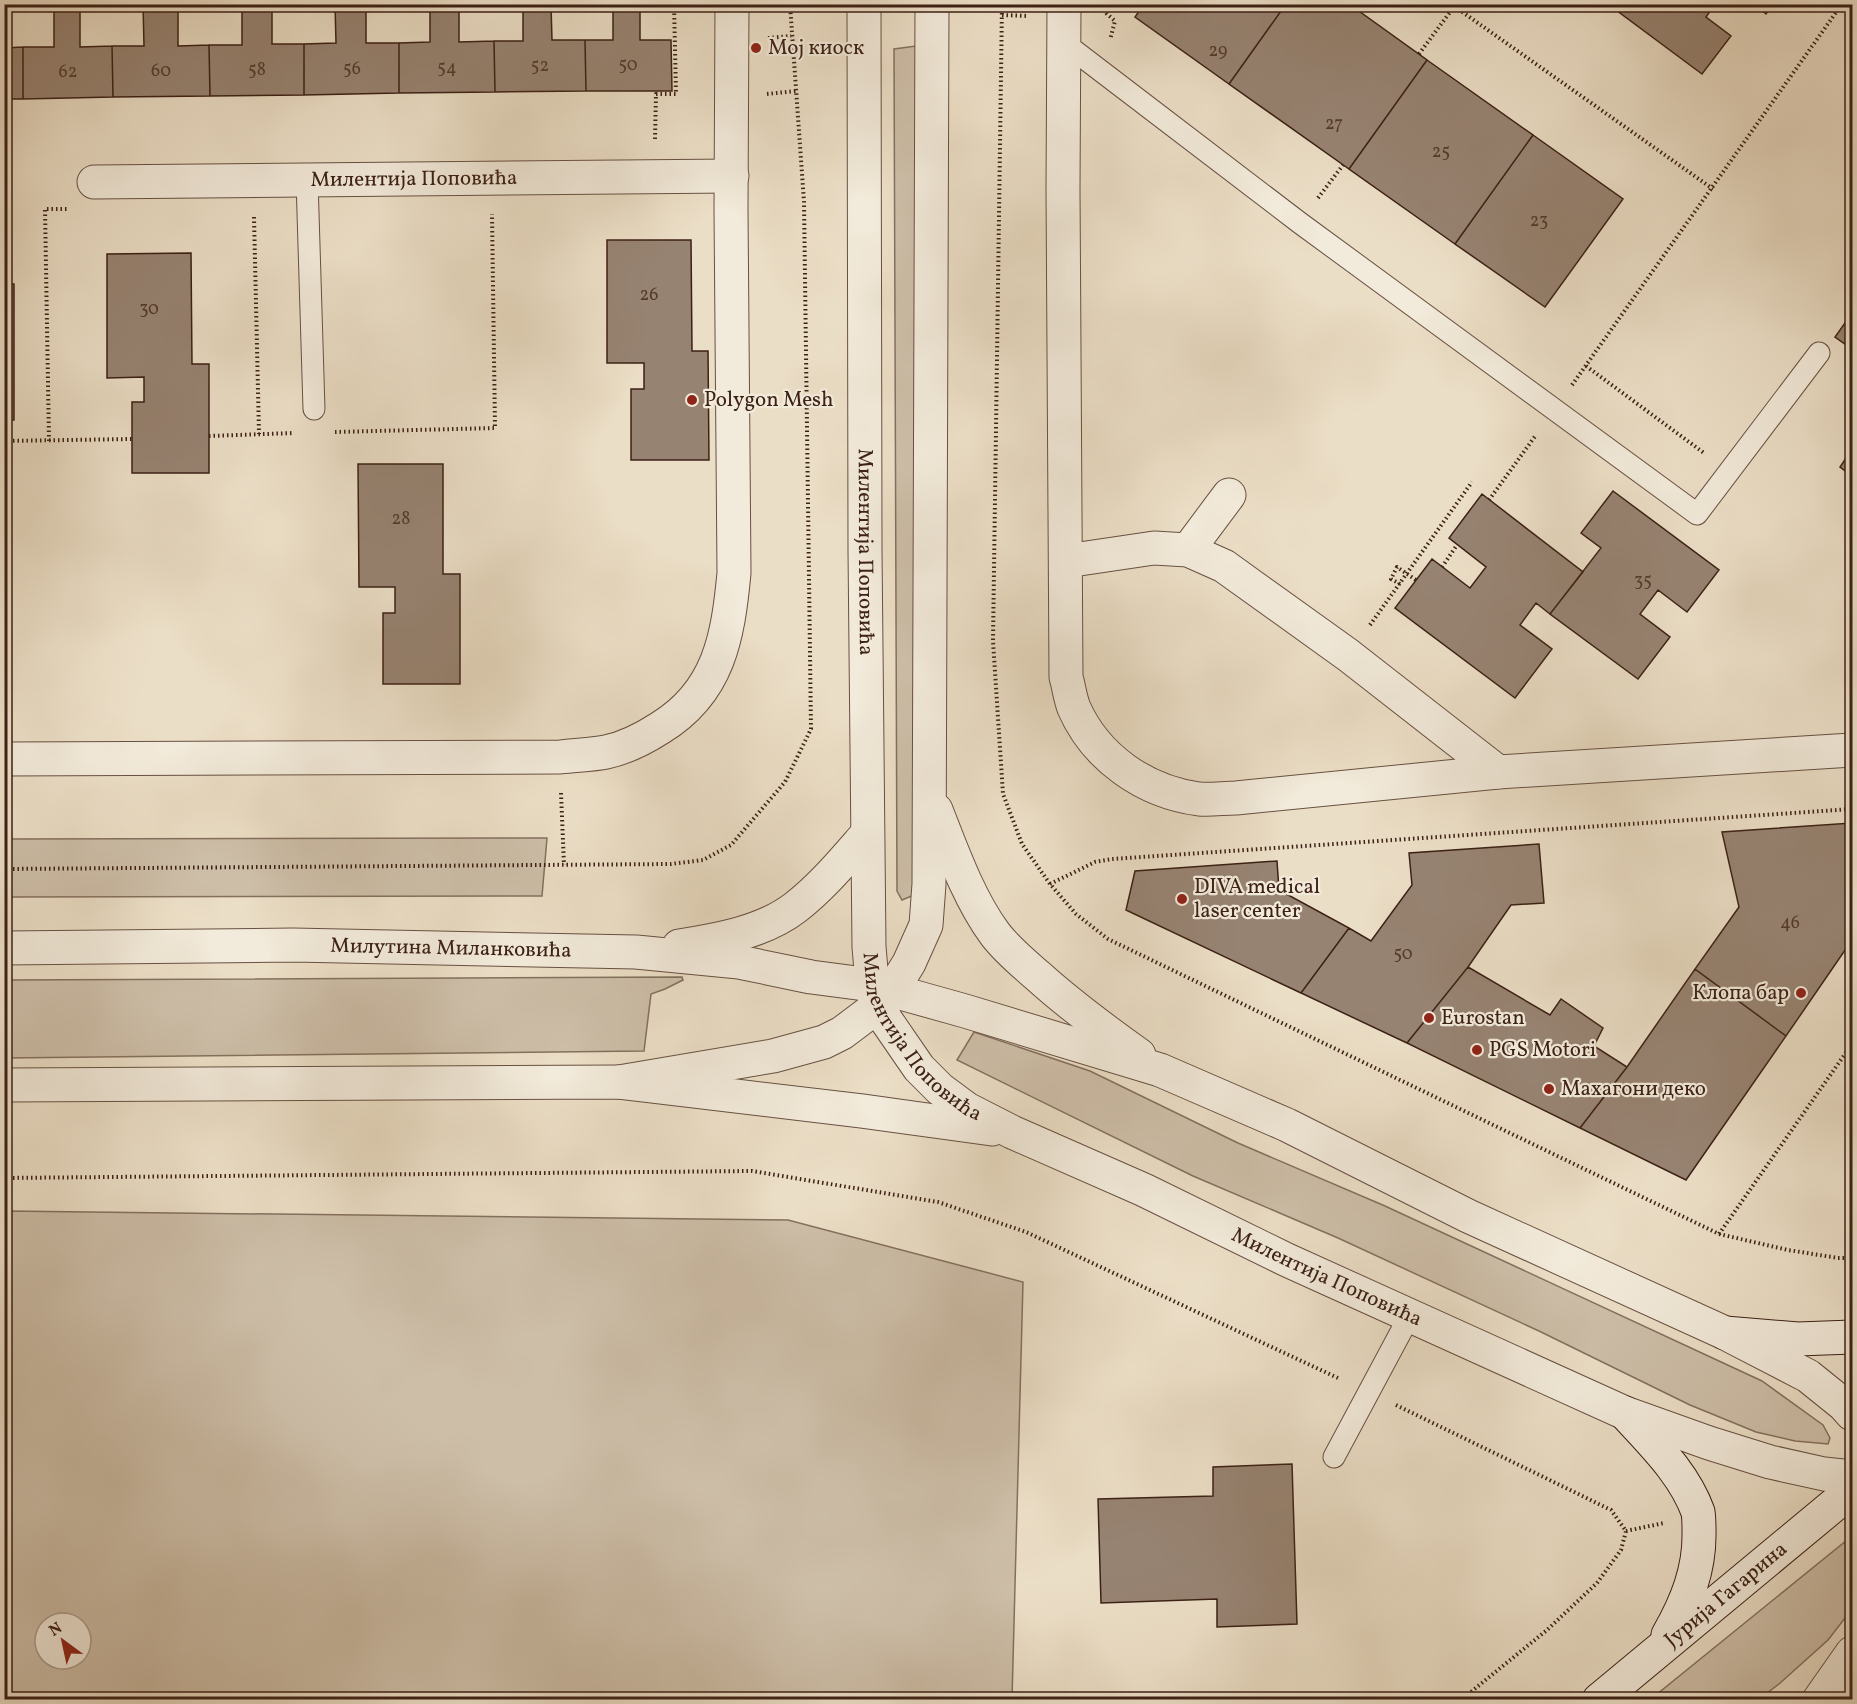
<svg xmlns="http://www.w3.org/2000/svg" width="1857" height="1704" viewBox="0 0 1857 1704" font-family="Vollkorn,serif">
  <rect width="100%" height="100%" fill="#ebdec6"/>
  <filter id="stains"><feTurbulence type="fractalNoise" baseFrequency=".00333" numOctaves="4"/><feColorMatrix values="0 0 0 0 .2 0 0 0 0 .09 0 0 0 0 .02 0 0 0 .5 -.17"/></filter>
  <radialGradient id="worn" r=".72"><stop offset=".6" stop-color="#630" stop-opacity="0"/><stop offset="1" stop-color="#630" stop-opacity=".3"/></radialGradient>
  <path fill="#cdbea8" stroke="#84705f" stroke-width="1.5" fill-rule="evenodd" d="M 916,46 L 914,895 L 902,900 L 897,891 L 894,49 Z
    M 547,838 L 542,896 L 5,897 L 5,839 Z
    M 682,977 L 683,980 L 665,989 L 651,994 L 644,1051 L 5,1058 L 5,980 Z
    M 974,1032 L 1090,1071 L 1238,1143 L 1385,1206 L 1762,1381 L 1823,1425 L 1830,1438 L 1828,1444 L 1795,1441 L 1756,1432 L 1690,1405 L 1539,1331 L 1338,1238 L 1193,1176 L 957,1060 Z
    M 5,1211 L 788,1220 L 1023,1282 L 1012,1699 L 5,1699 ZM 45,1623 L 81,1623 L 81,1659 L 45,1659 Z
    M 1852,1536 L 1852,1609 L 1828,1640 L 1779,1684 L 1759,1699 L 1651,1699 Z"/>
  <path fill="#978372" stroke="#3c2116" stroke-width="1.5" d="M 4,4 L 24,4 L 24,6 L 4,7 Z
    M 24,4 L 113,4 L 80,5 L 80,47 L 112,46 L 113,97 L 23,99 L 23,47 L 54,47 L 54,6 L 24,6 Z
    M 143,4 L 178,4 L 178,46 L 209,45 L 210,96 L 113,97 L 112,46 L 144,46 Z
    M 242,4 L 272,4 L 272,44 L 304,44 L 304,95 L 210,96 L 209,45 L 242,45 Z
    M 335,4 L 366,4 L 366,43 L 399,43 L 399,93 L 304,95 L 304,44 L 336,43 Z
    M 430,4 L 459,4 L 459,42 L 494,41 L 495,92 L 399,93 L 399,43 L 430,42 Z
    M 523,4 L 551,4 L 552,40 L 585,40 L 586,91 L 495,92 L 494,41 L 523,41 Z
    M 613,4 L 640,4 L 640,40 L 671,40 L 672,91 L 586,91 L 585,40 L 613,40 Z
    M 1144,4 L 1286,4 L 1229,84 L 1135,17 Z
    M 1286,4 L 1349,4 L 1427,60 L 1349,169 L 1229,84 Z
    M 1608,4 L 1620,4 L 1616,10 Z
    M 1620,4 L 1715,4 L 1706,17 L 1731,36 L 1702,74 L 1616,10 Z
    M 1754,4 L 1773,4 L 1766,14 Z
    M 23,47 L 23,99 L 4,99 L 4,48 Z
    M 1427,60 L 1533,135 L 1455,244 L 1349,169 Z
    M 1533,135 L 1623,199 L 1545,307 L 1455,244 Z
    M 607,240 L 691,240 L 692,351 L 708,351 L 709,460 L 631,460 L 631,389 L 644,389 L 644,363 L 607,363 Z
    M 191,253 L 192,364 L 209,364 L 209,473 L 132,473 L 132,402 L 144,402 L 144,377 L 107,378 L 107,254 Z
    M 4,284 L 14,284 L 14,420 L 4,420 Z
    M 1852,313 L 1852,349 L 1835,337 Z
    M 1852,449 L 1852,476 L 1840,467 Z
    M 358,464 L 443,464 L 443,574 L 460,574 L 460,684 L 383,684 L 383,613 L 395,613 L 395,587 L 359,587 Z
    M 1613,491 L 1719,570 L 1687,612 L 1658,590 L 1640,614 L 1670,637 L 1638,679 L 1550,614 L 1601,548 L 1581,533 Z
    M 1482,494 L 1583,572 L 1550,614 L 1536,603 L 1520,625 L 1552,649 L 1515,698 L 1395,608 L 1432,559 L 1470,588 L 1486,567 L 1449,538 Z
    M 1852,823 L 1852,940 L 1786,1036 L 1695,969 L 1739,907 L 1722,832 Z
    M 1539,844 L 1544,903 L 1511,905 L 1468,967 L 1407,1043 L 1301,993 L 1349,928 L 1371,941 L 1412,885 L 1409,853 Z
    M 1277,861 L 1279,890 L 1349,928 L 1301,993 L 1126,910 L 1135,871 Z
    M 1468,967 L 1550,1015 L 1561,999 L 1603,1028 L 1594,1046 L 1627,1067 L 1580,1128 L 1407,1043 Z
    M 1695,969 L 1786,1036 L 1686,1180 L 1580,1128 L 1627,1067 Z
    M 1292,1464 L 1297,1624 L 1217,1627 L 1217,1599 L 1101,1603 L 1098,1499 L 1213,1496 L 1213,1467 Z"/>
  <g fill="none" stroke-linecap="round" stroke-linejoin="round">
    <g stroke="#685042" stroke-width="23">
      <path id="service" d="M 1063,42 L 1300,223 L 1697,514 L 1819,353
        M 307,180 L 314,409
        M 1334,1457 L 1410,1315"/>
    </g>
    <g stroke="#685042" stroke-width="35">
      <g id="minor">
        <path d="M 1064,4 L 1063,189 L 1066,677 C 1069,687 1070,698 1074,708 C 1096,758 1145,792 1199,799 C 1211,800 1224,798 1236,798 L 1498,772 L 1852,750"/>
        <path id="s1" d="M 94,182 L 732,176"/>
        <path d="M 1188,550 L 1229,495"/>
        <path d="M 1066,561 L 1154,548 L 1188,550 L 1224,566 L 1348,655 L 1498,772"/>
        <path d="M 4,759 L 560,757 C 575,755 591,755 606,752 C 625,748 643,739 660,728 C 719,692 728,637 734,573 L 731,209 L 732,4"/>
      </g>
    </g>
    <g stroke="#685042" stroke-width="35">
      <g id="tertiary">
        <path id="s2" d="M 864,4 L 865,550 L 869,947 L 873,993 L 886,1020 L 919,1068 L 940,1089 L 967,1109 L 1012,1132 L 1144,1190 L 1287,1260 L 1625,1413 L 1709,1443 L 1770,1462 L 1824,1474 L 1852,1477"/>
        <path d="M 936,810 C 952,851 969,899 995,934 C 1007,950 1023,963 1038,976 C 1070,1005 1104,1030 1139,1055"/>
        <path d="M 679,946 C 718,940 764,932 796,907 C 823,886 845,859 867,834"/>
        <path id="s3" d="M 4,948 L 293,945 L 636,952 L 739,962 L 811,977 L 872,985 L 965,1011 L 1160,1070 L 1287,1125 L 1468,1216 L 1725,1333 L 1808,1376 L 1844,1405 L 1852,1414"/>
        <path d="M 619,1082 L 773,1056 L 824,1042 L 842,1033 L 886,1000 L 909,963 L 926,925 L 929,884 L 932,4"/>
        <path d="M 4,1085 L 619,1082 L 862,1111 L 992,1129"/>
        <path d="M 1819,1700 L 1852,1653"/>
      </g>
    </g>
    <g stroke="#3c2116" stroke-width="35">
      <g id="secondary">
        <path d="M 1725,1333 L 1798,1339 L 1852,1337"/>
        <path d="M 1625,1413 C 1652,1443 1684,1473 1698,1512 C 1699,1518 1699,1525 1699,1531 C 1700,1569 1687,1602 1668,1635"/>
        <path id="s4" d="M 1599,1700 L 1852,1490"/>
        <path d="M 1829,1700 L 1852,1679"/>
      </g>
    </g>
    <path stroke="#3c2116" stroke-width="4" stroke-dasharray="1.5 3" stroke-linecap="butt" d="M 1002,4 L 993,641 L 1003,794 L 1022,844 L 1050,884 L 1076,914 L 1108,939 L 1719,1234 L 1788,1250 L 1838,1258 L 1852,1258
      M 1451,4 L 1713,189
      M 1102,5 L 1107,14 L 1115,21 L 1110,40
      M 1002,15 L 1028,16
      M 768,38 L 791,36
      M 1419,54 L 1456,4
      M 767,94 L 796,91
      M 655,139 L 656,94 L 676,94 L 674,4
      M 1318,198 L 1343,165
      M 254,217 L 259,434
      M 1586,366 L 1704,453
      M 1572,385 L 1842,4
      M 335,432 L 495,428 L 492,214
      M 209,436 L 294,433
      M 4,441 L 132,439
      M 49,441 L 45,209 L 68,209
      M 1489,500 L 1536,435
      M 1442,567 L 1457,545
      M 1400,584 L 1391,579 L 1397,567 L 1416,580
      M 1370,625 L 1472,482
      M 561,793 L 564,865
      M 4,869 L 671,864 L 703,860 L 731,845 L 785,782 L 811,729 L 804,202 L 790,4
      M 1050,884 L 1095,862 L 1112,859 L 1852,809
      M 4,1178 L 752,1171 L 938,1202 L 1026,1232 L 1340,1379
      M 1719,1234 L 1852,1044
      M 1396,1405 L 1611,1510 L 1626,1531 L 1621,1550 L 1597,1583 L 1547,1630 L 1461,1700
      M 1626,1531 L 1664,1523"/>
    <use href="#service" stroke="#f2eada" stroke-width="21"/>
    <use href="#minor" stroke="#f2eada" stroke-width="33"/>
    <use href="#tertiary" stroke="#f2eada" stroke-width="33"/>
    <use href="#secondary" stroke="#f2eada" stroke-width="33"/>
  </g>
  <g fill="#8f2418" stroke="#f2eada" stroke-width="2">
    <circle cx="756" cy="48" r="6"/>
    <circle cx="692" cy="400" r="6"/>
    <circle cx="1182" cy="899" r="6"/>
    <circle cx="1801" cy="993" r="6"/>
    <circle cx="1429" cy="1018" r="6"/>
    <circle cx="1477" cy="1050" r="6"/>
    <circle cx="1549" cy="1089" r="6"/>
  </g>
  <g text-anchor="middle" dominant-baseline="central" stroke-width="4.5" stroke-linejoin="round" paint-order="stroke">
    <g font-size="18" fill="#533a2d">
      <text x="1218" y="51">29</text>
      <text x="628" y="65">50</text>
      <text x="540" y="66">52</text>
      <text x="447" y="68">54</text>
      <text x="352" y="69">56</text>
      <text x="257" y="70">58</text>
      <text x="161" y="71">60</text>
      <text x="68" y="72">62</text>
      <text x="1334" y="124">27</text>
      <text x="1441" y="152">25</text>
      <text x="1539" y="221">23</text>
      <text x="649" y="295">26</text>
      <text x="149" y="309">30</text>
      <text x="401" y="519">28</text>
      <text x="1643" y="581">35</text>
      <text x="1790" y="923">46</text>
      <text x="1403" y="954">50</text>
    </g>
    <g font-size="21" fill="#3c2116" stroke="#f2eada" text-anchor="start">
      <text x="768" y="48">Мој киоск</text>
      <text x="704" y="400">Polygon Mesh</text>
      <text x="1194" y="887">DIVA medical<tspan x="1194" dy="24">laser center</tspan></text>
      <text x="1789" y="993" text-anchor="end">Клопа бар</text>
      <text x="1441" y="1018">Eurostan</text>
      <text x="1489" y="1050">PGS Motori</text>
      <text x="1561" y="1089">Махагони деко</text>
    </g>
    <g font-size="21" fill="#3c2116" stroke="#f2eada">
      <text stroke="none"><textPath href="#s1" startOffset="320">Милентија Поповића</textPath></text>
      <text stroke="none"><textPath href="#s2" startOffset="548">Милентија Поповића</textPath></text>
      <text stroke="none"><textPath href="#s3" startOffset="447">Милутина Миланковића</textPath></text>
      <text stroke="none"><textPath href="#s2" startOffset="1052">Милентија Поповића</textPath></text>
      <text stroke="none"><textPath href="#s2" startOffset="1538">Милентија Поповића</textPath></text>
      <text stroke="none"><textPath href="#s4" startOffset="165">Јурија Гагарина</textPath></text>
    </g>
  </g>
  <rect width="1857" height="1704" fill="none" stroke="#ebdec6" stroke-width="24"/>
  <rect x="6" y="6" width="1845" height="1692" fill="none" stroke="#3c2116" stroke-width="3"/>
  <rect x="12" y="12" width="1833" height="1680" fill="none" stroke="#3c2116" stroke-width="1.5"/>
  <g transform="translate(63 1641) rotate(327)"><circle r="28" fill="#f2eada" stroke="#a99a8c" stroke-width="1.5"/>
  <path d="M0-4.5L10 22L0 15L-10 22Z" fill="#8f2418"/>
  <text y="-9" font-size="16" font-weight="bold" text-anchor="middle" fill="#3c2116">N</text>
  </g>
  <rect width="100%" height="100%" filter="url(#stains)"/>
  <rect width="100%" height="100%" fill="url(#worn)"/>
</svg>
